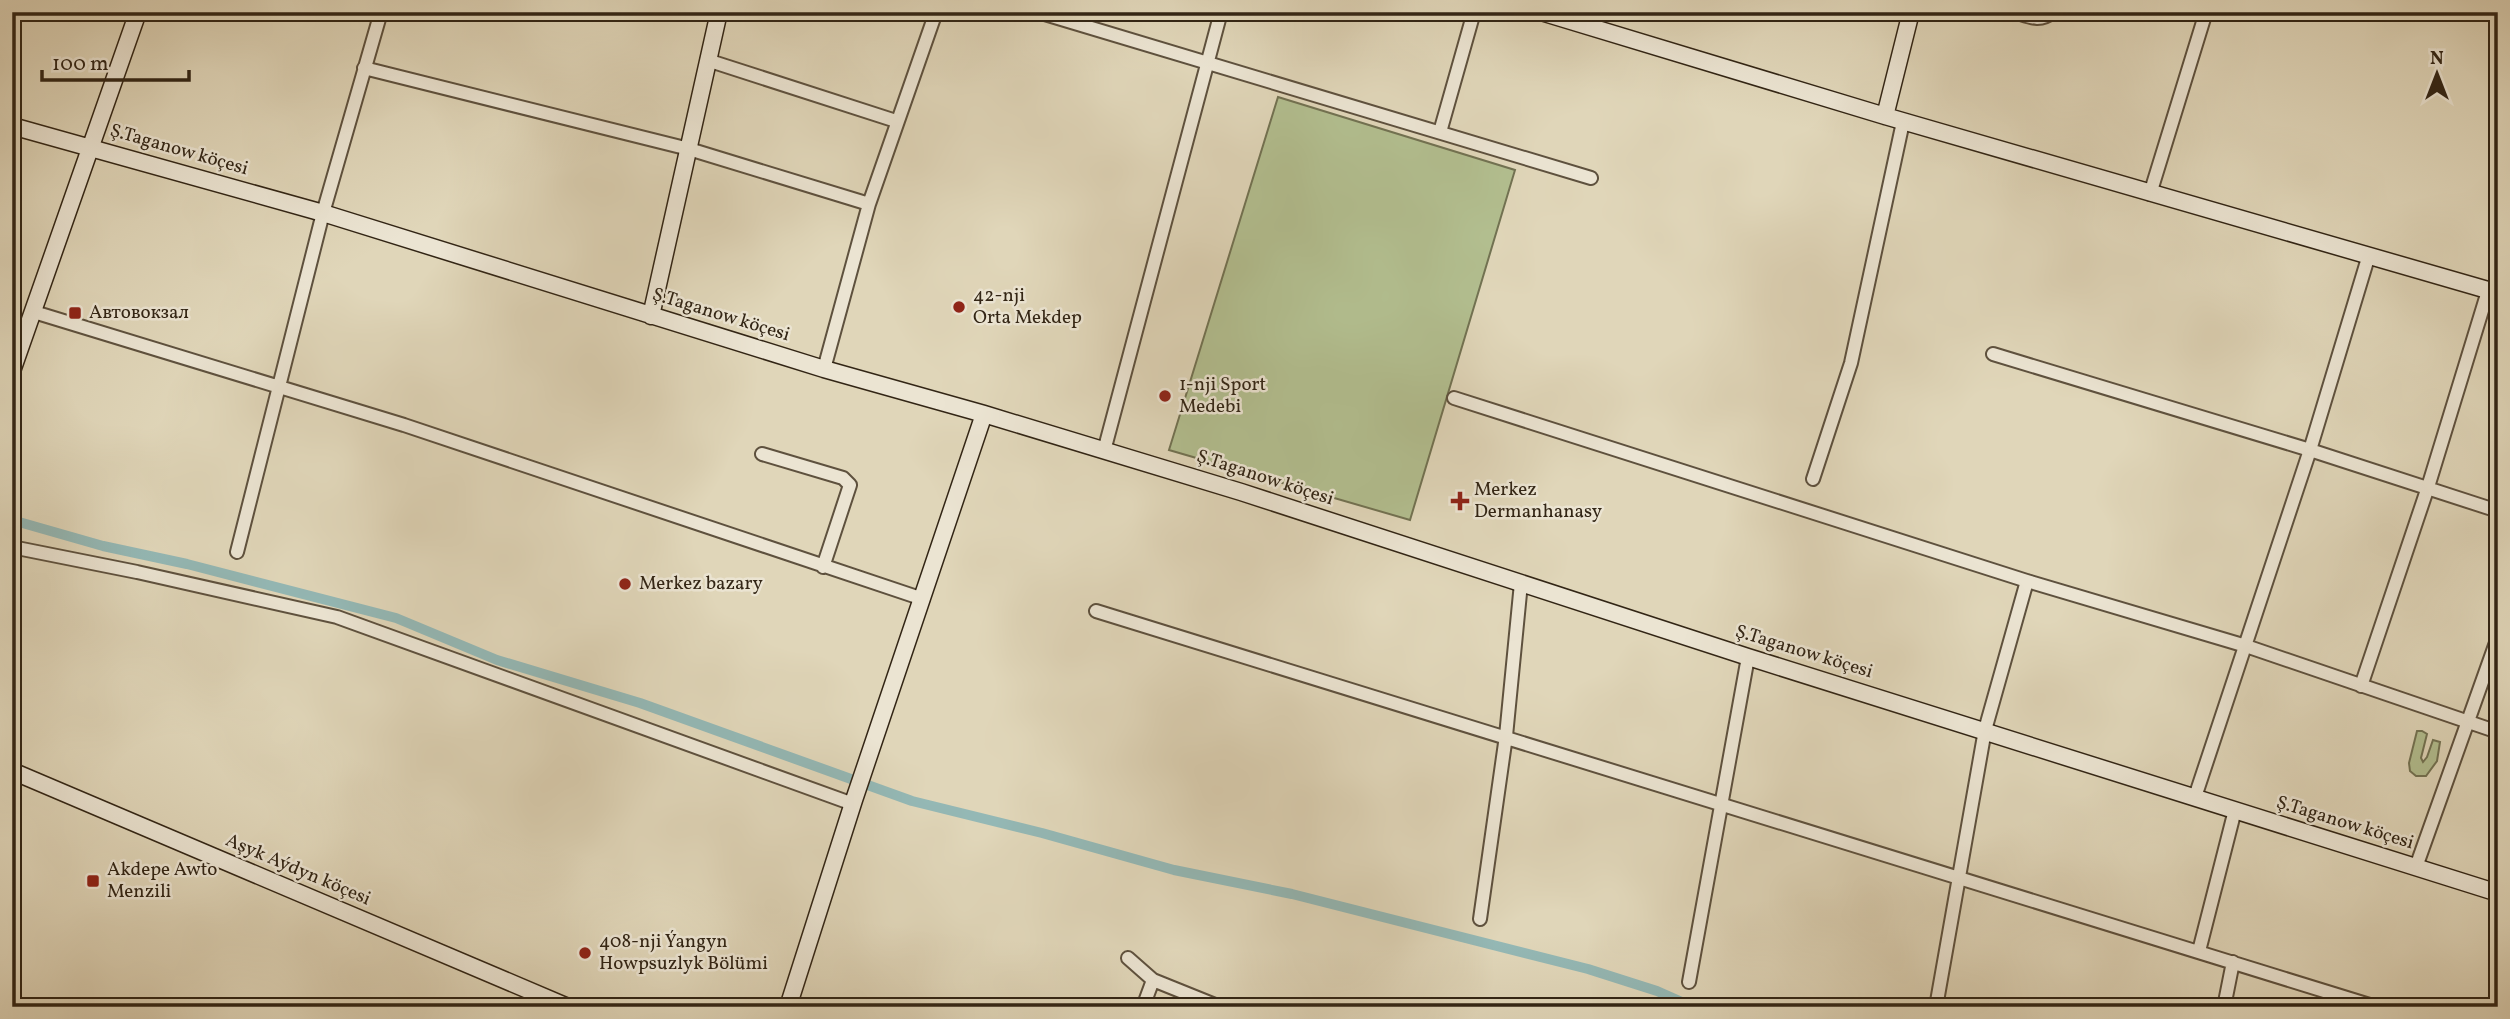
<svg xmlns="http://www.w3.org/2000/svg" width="2510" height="1019" viewBox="0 0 2510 1019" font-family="Vollkorn,serif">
  <rect width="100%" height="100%" fill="#e0d6b9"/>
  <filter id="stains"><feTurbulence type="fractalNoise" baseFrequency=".00286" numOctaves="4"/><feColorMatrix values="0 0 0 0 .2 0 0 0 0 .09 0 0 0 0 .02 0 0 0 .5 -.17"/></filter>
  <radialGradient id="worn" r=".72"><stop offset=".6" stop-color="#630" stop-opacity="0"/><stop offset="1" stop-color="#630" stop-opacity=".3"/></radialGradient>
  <path fill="#b2be8f" stroke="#727252" stroke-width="2" d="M 1278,97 L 1515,170 L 1410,520 L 1169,450 Z
    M 2417,731 L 2422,731 L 2427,734 L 2421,758 L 2423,762 L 2427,757 L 2433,740 L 2440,742 L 2437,761 L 2426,776 L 2416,776 L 2410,771 L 2409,763 Z"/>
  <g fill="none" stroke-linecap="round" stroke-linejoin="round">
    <path stroke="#94b8b5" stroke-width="10" d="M 12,520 L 103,546 L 187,564 L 396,618 L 497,660 L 640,703 L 912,801 L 1042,833 L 1174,870 L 1292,894 L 1588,969 L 1657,991 L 1693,1007"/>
    <g stroke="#5e513e" stroke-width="16">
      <path id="street" d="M 1038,12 L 1591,178
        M 2014,12 C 2028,16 2040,23 2052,12
        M 707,60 L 896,121
        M 364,68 L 689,149 L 869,204
        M 1440,132 L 1474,12
        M 2150,194 L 2206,12
        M 34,312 L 404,425 L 923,599
        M 1993,354 L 2310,450 L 2498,511
        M 824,369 L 869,204 L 936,12
        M 1454,398 L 2027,581 L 2246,646 L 2498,732
        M 1104,451 L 1221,12
        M 762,454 L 843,478 L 850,485 L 823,567
        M 1813,479 L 1851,363 L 1903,122
        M 12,547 L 137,572 L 337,617 L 853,804
        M 237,552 L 323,213 L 381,12
        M 1096,611 L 2376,1007
        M 2361,686 L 2428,487 L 2488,291
        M 2195,797 L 2310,450 L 2368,258
        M 2416,867 L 2498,637
        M 12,909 L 14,910
        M 1480,919 L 1506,736 L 1521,583
        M 2199,951 L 2235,810
        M 1128,958 L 1153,980 L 1143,1007
        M 1153,980 L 1220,1007
        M 1689,982 L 1748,657
        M 1936,1007 L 1985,730 L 2027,581
        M 2224,1007 L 2233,962"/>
    </g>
    <g stroke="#322515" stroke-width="19">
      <path id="secondary" d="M 1541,12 L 1885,116 L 2498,293
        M 1885,116 L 1911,12
        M 12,126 L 323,213 L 824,369 L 984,414 L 1241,492 L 1748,657 L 2498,893
        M 651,316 L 719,12
        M 12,371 L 138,12
        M 12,771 L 568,1007
        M 788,1007 L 854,800 L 984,414"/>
    </g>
    <use href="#street" stroke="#ebe4d2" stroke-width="12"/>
    <use href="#secondary" stroke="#ebe4d2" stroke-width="16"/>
  </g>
  <g fill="#8f2418" stroke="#ebe4d2" stroke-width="2.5">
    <circle cx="959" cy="307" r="7"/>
    <rect x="68" y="306" width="14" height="14" rx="3.5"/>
    <circle cx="1165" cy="396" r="7"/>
    <path d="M1456.5 490.5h7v7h7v7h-7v7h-7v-7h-7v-7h7z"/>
    <circle cx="625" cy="584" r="7"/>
    <rect x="86" y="874" width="14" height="14" rx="3.5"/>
    <circle cx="585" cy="953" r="7"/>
  </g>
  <g text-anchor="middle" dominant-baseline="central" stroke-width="5" stroke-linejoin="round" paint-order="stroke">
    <g font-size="19" fill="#322515" stroke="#ebe4d2">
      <text transform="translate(179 150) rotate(16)">Ş.Taganow köçesi</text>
      <text transform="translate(721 315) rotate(17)">Ş.Taganow köçesi</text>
      <text transform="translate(1265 478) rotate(18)">Ş.Taganow köçesi</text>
      <text transform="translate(1804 652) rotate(17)">Ş.Taganow köçesi</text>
      <text transform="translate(2345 823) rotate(17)">Ş.Taganow köçesi</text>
      <text transform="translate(298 870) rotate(23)">Aşyk Aýdyn köçesi</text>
    </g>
    <g font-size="19" fill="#322515" stroke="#ebe4d2" text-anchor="start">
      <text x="973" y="296">42-nji<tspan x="973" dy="22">Orta Mekdep</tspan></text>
      <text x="89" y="313">Автовокзал</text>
      <text x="1179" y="385">1-nji Sport<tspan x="1179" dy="22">Medebi</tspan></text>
      <text x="1474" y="490">Merkez<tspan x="1474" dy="22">Dermanhanasy</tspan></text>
      <text x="639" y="584">Merkez bazary</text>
      <text x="107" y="870">Akdepe Awto<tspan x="107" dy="22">Menzili</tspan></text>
      <text x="599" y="942">408-nji Ýangyn<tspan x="599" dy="22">Howpsuzlyk Bölümi</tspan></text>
    </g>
  </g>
  <rect width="2510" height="1019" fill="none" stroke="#e0d6b9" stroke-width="42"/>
  <rect x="14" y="14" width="2482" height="991" fill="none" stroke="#322515" stroke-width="3.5"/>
  <rect x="21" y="21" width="2468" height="977" fill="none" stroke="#322515" stroke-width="2"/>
  <g transform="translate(2437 74)" stroke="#ebe4d2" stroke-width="5" paint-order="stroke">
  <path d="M0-5L12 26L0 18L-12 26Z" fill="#322515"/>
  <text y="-10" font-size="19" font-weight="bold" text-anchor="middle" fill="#322515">N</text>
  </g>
  <path d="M42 70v10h147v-10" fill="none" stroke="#322515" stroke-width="3.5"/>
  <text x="52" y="70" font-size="21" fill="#322515" stroke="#ebe4d2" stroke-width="5" paint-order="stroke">100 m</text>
  <rect width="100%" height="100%" filter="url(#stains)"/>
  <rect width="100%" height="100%" fill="url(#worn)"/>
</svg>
